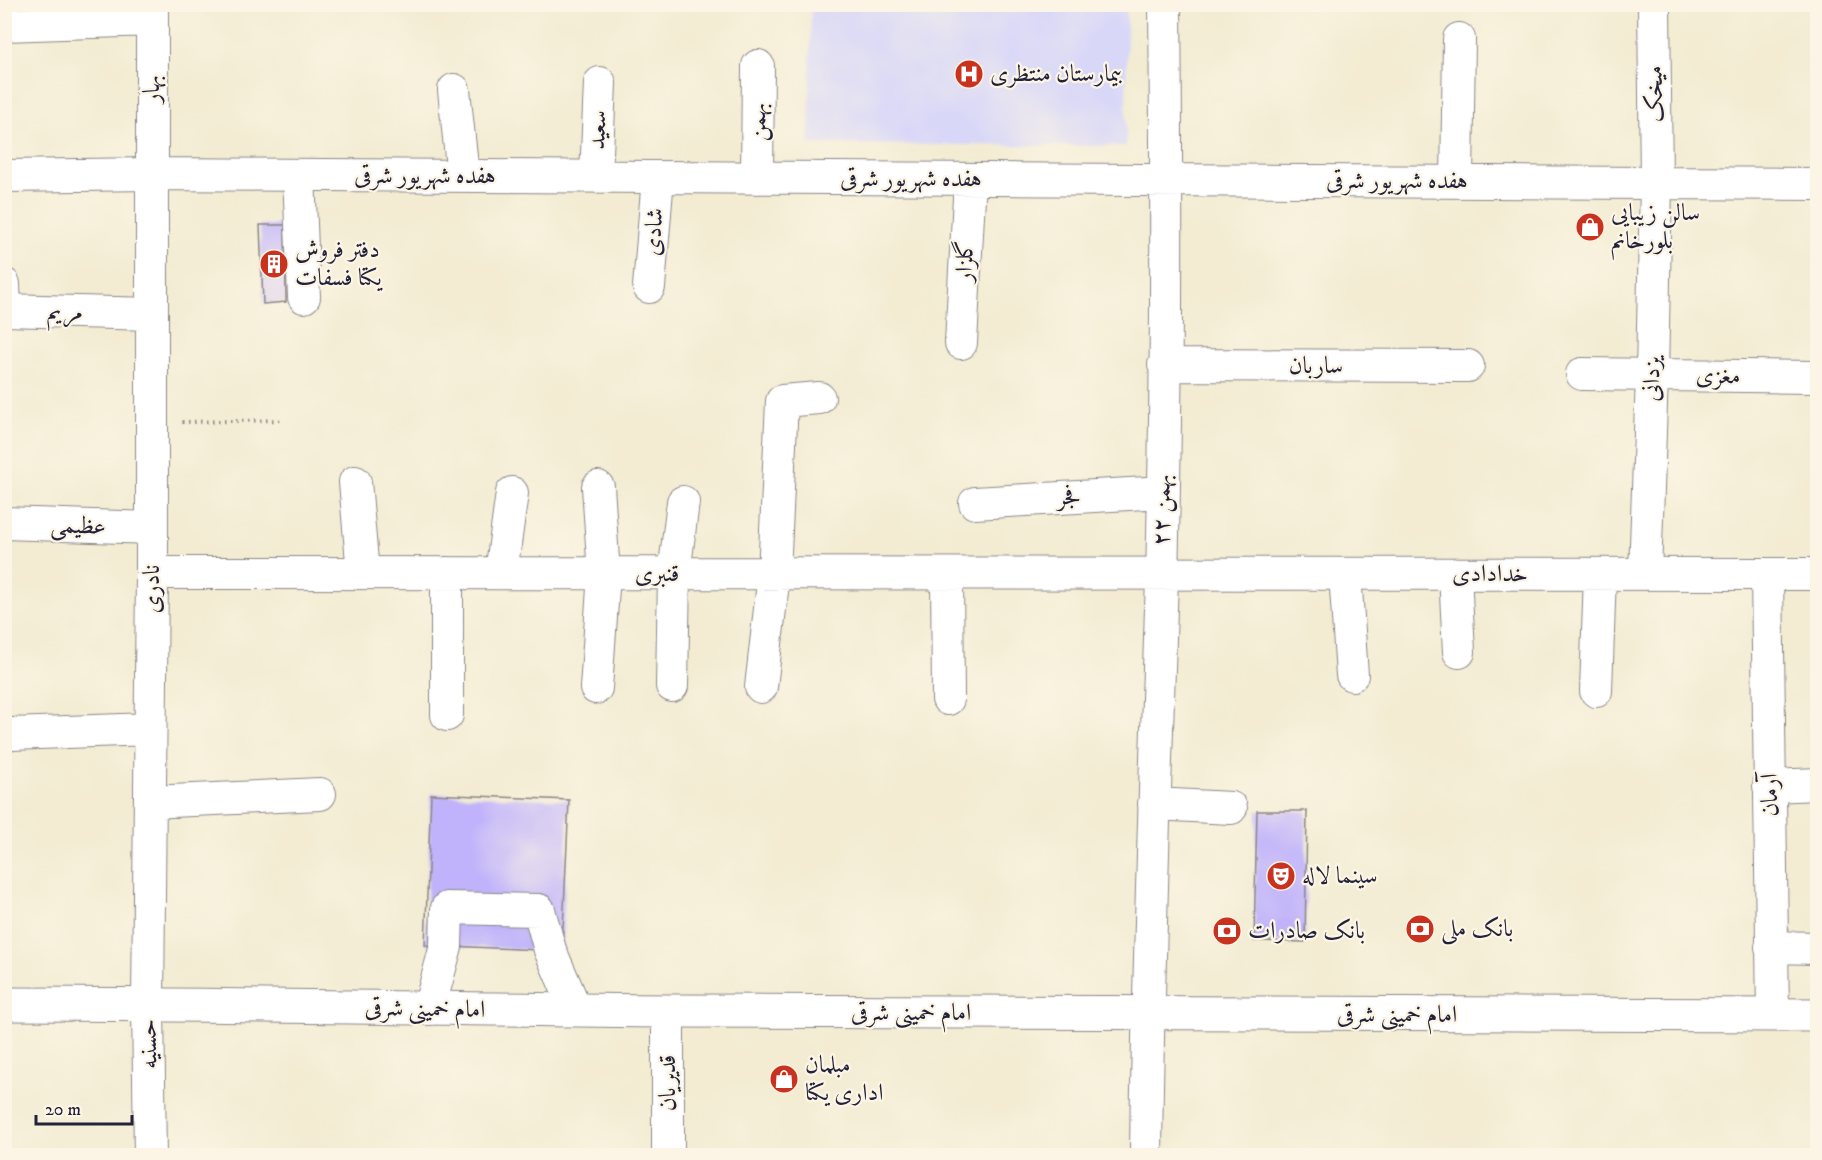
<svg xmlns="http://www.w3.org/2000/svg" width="1822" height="1160" viewBox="0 0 1822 1160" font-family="'IM FELL DW Pica',Amiri,serif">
  <rect width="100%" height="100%" fill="#fcf5e5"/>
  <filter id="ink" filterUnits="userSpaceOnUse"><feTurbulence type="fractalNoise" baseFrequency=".0167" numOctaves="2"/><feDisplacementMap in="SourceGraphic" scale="12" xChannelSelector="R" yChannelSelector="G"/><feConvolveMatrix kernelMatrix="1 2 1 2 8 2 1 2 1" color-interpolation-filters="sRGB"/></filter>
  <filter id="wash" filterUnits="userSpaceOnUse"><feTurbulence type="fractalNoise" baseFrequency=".008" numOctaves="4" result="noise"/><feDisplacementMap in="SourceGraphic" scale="24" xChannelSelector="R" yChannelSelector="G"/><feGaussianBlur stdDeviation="1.35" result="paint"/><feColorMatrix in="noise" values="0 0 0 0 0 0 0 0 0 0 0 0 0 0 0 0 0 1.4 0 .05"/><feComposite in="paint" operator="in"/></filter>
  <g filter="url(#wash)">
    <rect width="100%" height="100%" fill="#f3ecd3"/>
    <path fill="#d8d7f8" d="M 811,5 L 1127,5 L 1126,146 L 809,144 Z"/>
    <g id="blocks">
      <path fill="#c0b2fb" d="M 260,225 L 285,225 L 286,302 L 263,304 Z
        M 431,794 L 569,800 L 562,951 L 425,945 Z
        M 1257,811 L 1307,811 L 1305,942 L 1254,941 Z"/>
    </g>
  </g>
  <g filter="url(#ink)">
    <use href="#blocks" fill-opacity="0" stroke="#8a8787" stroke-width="1.5"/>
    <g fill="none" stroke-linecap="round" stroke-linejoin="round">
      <g stroke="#8a8787" stroke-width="34">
        <path id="minor" d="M 4,25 L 152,20
          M 454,90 L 463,176
          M 299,175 L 304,297
          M 4,176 L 152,174 L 1818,184
          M 596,177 L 600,83
          M 757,178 L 758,66
          M 1457,182 L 1459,39
          M 4,284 L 5,310 L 151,314
          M 649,287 L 658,177
          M 961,343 L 970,179
          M 1164,365 L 1468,366
          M 1582,374 L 1818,377
          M 355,482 L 363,573
          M 975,503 L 1163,492
          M 4,523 L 152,528
          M 152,573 L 1818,574
          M 501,573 L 512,493
          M 947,574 L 948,699
          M 1345,574 L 1352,675
          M 1455,574 L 1459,652
          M 1645,574 L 1652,375 L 1656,183 L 1654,4
          M 1767,574 L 1773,1015
          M 672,686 L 674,574 L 683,502
          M 761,687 L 774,574 L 782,401 L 819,398
          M 596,688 L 604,574 L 598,487
          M 1596,691 L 1600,574
          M 447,715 L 447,573
          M 11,734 L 150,729
          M 1769,786 L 1818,784
          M 150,802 L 320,794
          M 1154,804 L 1231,808
          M 1771,947 L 1818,948
          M 429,1009 L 446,946 L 447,908 L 539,910 L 550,950 L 576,1010
          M 150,1156 L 148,1004 L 152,573 L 152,4
          M 668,1156 L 668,1011
          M 1146,1156 C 1148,963 1156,770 1162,577 C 1167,386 1167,195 1165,4"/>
      </g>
      <g stroke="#8a8787" stroke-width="35">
        <path id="major" d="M 4,1004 C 226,1004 448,1009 670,1011 C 1052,1015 1435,1015 1818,1015"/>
      </g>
      <path stroke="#8a8787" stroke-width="4" stroke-dasharray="1.5 4.5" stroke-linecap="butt" d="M 182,422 L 281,420"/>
      <use href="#minor" stroke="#fff" stroke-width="32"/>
      <use href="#major" stroke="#fff" stroke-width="33"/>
    </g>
  </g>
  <defs>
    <g id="hospital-disc" transform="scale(1.5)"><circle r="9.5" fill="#c8321e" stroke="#fcf5e5"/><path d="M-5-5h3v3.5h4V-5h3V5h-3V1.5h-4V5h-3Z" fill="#fff"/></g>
    <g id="shop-disc" transform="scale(1.5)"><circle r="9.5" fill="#c8321e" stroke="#fcf5e5"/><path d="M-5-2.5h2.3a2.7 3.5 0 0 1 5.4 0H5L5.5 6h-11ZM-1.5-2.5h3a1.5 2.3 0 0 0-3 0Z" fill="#fff"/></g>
    <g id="building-disc" transform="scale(1.5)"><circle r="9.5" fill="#c8321e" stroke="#fcf5e5"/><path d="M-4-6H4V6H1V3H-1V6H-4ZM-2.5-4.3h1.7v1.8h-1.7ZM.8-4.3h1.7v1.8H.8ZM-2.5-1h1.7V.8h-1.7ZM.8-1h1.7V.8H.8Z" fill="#fff"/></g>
    <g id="theatre-disc" transform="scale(1.5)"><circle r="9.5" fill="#c8321e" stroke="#fcf5e5"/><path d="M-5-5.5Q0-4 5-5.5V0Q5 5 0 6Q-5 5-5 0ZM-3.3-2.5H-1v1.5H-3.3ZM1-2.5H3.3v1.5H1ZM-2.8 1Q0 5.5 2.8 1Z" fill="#fff"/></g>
    <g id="bank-disc" transform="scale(1.5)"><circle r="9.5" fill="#c8321e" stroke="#fcf5e5"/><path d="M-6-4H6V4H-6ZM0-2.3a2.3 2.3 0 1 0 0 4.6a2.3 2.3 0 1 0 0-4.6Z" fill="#fff"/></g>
  </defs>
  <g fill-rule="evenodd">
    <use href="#hospital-disc" x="969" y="74"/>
    <use href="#shop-disc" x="1590" y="227"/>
    <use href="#building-disc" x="274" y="264"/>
    <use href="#theatre-disc" x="1281" y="876"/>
    <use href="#bank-disc" x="1420" y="929"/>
    <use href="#bank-disc" x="1227" y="931"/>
    <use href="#shop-disc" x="784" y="1079"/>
  </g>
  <g text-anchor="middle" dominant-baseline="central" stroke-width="4.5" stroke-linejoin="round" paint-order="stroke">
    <g font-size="24" fill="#22223b" stroke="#fcf5e5" text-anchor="start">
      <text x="990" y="74">بیمارستان منتظری</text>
      <text x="1611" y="213">سالن زیبایی<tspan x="1611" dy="28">بلورخانم</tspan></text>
      <text x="295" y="250">دفتر فروش<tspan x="295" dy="28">یکتا فسفات</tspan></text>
      <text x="1302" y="876">سینما لاله</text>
      <text x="1441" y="929">بانک ملی</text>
      <text x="1248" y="931">بانک صادرات</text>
      <text x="805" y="1065">مبلمان<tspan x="805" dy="28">اداری یکتا</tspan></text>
    </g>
    <g font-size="24" fill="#22223b" stroke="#fcf5e5">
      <text transform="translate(152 89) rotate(-90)">بهار</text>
      <text transform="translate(1655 94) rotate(-91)">میخک</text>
      <text transform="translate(758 122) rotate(-89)">بهمن</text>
      <text transform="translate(598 130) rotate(-87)">سعید</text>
      <text x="425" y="176">هفده شهریور شرقی</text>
      <text x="911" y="179">هفده شهریور شرقی</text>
      <text x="1397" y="181">هفده شهریور شرقی</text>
      <text transform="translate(654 232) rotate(-86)">شادی</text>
      <text transform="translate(965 261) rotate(-87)">گلزار</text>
      <text transform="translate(65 312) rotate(1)">مریم</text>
      <text x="1316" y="366">ساربان</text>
      <text transform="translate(1718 376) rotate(1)">مغزی</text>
      <text transform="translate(1652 379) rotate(-88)">یزدانی</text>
      <text transform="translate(1069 497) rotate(-3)">فجر</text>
      <text transform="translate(1162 510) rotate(-89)">۲۲ بهمن</text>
      <text transform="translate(78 526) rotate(2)">عظیمی</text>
      <text x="657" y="574">قنبری</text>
      <text x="1490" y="574">خدادادی</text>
      <text transform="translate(152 589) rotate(-90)">نادری</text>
      <text transform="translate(1770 795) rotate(-91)">آرمان</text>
      <text transform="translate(425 1009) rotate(1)">امام خمینی شرقی</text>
      <text x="911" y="1013">امام خمینی شرقی</text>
      <text x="1397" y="1015">امام خمینی شرقی</text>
      <text transform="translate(149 1044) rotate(-91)">حسنیه</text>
      <text transform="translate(668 1083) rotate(-90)">قدیریان</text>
    </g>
  </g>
  <rect width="1822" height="1160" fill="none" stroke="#fcf5e5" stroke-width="24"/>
  <path d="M36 1115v9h96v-9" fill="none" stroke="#22223b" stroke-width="3"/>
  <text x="45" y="1115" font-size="18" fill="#22223b" stroke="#fcf5e5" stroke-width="4.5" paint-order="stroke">20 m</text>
</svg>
